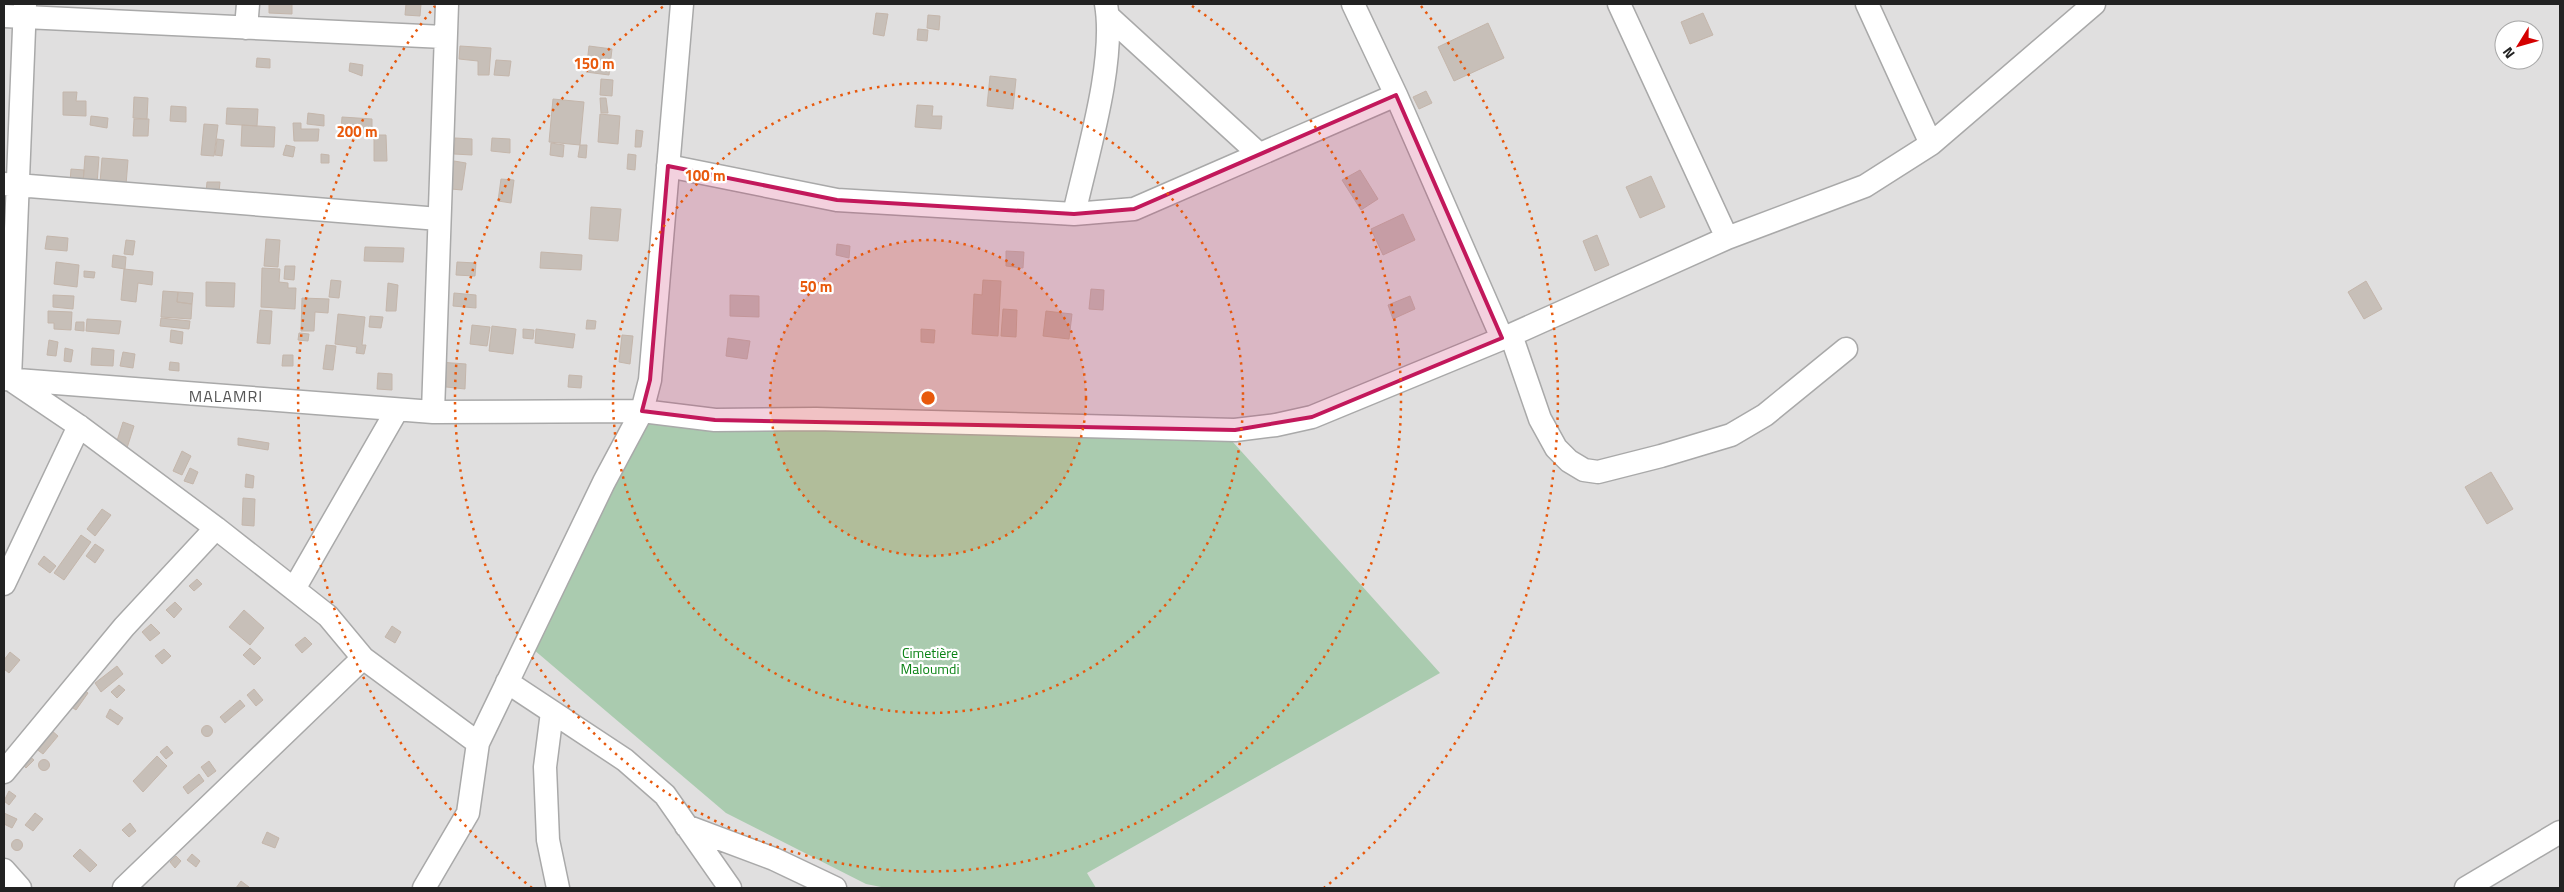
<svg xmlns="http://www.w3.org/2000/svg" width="2564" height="892" viewBox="0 0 2564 892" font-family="'Titillium Web',sans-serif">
  <rect width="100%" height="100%" fill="#f2efe9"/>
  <path fill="#e0dfdf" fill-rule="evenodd" d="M 4,4 L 2560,4 L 2560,888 L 4,888 ZM 2504,30 L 2534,30 L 2534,60 L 2504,60 Z"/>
  <path fill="#aacbaf" d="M 644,422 L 1232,441 L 1440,673 L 1087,873 L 1096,888 L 886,888 L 866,884 L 726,813 L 520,638 Z"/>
  <path fill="#c7bfb8" stroke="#c4b6ab" d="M 269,4 L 292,4 L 292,14 L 269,13 Z
    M 406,4 L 421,4 L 420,16 L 405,15 Z
    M 876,13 L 888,14 L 884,36 L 873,34 Z
    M 1703,13 L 1713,35 L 1690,44 L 1681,22 Z
    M 928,15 L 940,16 L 939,30 L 927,28 Z
    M 1488,23 L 1504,58 L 1454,81 L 1438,47 Z
    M 918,29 L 928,30 L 927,41 L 917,40 Z
    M 460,46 L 491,48 L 489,75 L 478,75 L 478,61 L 459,59 Z
    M 589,46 L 612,49 L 609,75 L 586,72 Z
    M 257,58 L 270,59 L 270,68 L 256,67 Z
    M 496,60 L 511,61 L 509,76 L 494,75 Z
    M 350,63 L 363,65 L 362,76 L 349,71 Z
    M 990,76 L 1016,79 L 1013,109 L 987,106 Z
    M 601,79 L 613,80 L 612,96 L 600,95 Z
    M 1426,91 L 1432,103 L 1419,109 L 1413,97 Z
    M 63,92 L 77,92 L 76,101 L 86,101 L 86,116 L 63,115 Z
    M 134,97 L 148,98 L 147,119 L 133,118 Z
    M 600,98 L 606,98 L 608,113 L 601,113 Z
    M 553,99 L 584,102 L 580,145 L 549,142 Z
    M 917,105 L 933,106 L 932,116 L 942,116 L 941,129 L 915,127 Z
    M 171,106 L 186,107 L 186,122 L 170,121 Z
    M 227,108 L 258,109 L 257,126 L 226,124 Z
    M 308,113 L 324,115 L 324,126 L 307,124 Z
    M 600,114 L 620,116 L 618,144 L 598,142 Z
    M 91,116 L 108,118 L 107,128 L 90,125 Z
    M 342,117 L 372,119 L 372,134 L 341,132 Z
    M 134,119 L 149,119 L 148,136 L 133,136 Z
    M 293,123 L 301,123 L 301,129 L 319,129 L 318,141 L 294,141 Z
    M 204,124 L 218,125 L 214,156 L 201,155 Z
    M 242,125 L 275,127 L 274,147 L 241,146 Z
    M 636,130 L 643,131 L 641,147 L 635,147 Z
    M 374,135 L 386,135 L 387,161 L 374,161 Z
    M 455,138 L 472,139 L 472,155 L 454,154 Z
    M 492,138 L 510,139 L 510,153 L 491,151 Z
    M 217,139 L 224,140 L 222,156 L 215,155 Z
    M 551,143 L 564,145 L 563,157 L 550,155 Z
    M 286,145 L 295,147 L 293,157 L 283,155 Z
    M 580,145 L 587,145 L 586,158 L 578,157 Z
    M 321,154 L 329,155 L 329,163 L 321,163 Z
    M 628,154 L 636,155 L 635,170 L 627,169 Z
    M 85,156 L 99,157 L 97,184 L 83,183 Z
    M 102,158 L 128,160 L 126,185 L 100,183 Z
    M 454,161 L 466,163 L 462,190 L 451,189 Z
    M 71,169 L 84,170 L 83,183 L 70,182 Z
    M 1360,170 L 1378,199 L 1361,210 L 1342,180 Z
    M 1651,176 L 1665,207 L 1640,218 L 1626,187 Z
    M 501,179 L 514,180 L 511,203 L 498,201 Z
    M 207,182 L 220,182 L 219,192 L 206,192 Z
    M 591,207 L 621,209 L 618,241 L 589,239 Z
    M 1403,214 L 1415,240 L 1383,255 L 1371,229 Z
    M 1597,235 L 1609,265 L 1595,271 L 1583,241 Z
    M 47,236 L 68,238 L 67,251 L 45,249 Z
    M 266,239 L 280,240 L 278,267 L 264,266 Z
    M 126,240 L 135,241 L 133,255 L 124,254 Z
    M 837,244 L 850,246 L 849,258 L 836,255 Z
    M 365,247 L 404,248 L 403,262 L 364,261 Z
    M 1006,251 L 1024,252 L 1023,268 L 1006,266 Z
    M 541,252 L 582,255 L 581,270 L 540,268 Z
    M 113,255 L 126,257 L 125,269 L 112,267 Z
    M 56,262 L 79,265 L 77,287 L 54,284 Z
    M 457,262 L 476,263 L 475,276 L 456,275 Z
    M 285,266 L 295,266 L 294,280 L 284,279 Z
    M 262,268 L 280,269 L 279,282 L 288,283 L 288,288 L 296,288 L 295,309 L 261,307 Z
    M 124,269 L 153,272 L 152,285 L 138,283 L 136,302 L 121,300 Z
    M 84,271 L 95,272 L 94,278 L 84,277 Z
    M 331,280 L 341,281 L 339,298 L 329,297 Z
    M 983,280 L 1001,281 L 998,336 L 972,334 L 974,294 L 982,295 Z
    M 2366,281 L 2382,309 L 2364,319 L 2348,292 Z
    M 206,282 L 235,283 L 234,307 L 206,306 Z
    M 388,283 L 398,285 L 396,311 L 386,311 Z
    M 1091,289 L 1104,290 L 1103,310 L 1089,309 Z
    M 163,291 L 178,292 L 177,302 L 192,304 L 191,319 L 161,317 Z
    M 178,292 L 193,293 L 192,304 L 177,302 Z
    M 454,293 L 476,295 L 476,308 L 453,306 Z
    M 53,295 L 74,296 L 73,309 L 53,307 Z
    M 730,295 L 759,296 L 759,317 L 730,316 Z
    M 1410,296 L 1415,309 L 1393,319 L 1388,305 Z
    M 302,298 L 329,299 L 328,313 L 315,312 L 314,331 L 301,331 Z
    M 1003,309 L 1017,310 L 1016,337 L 1001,336 Z
    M 260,310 L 272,311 L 270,344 L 257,343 Z
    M 48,311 L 72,312 L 71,330 L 54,329 L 54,323 L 48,323 Z
    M 1046,311 L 1072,314 L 1069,339 L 1043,336 Z
    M 338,314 L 365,317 L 362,345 L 366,345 L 364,354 L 356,353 L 357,347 L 335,344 Z
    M 370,316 L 383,317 L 381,328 L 369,327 Z
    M 161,318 L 190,321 L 189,329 L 160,326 Z
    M 87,319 L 121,321 L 119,334 L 86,331 Z
    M 587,320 L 596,321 L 595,329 L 586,329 Z
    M 76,322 L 84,322 L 84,331 L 75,330 Z
    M 472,325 L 490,327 L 487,346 L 470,344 Z
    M 492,326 L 516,329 L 513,354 L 489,351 Z
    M 523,329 L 534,330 L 533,339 L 523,338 Z
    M 536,329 L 575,334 L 573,348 L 535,343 Z
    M 921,329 L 935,330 L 934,343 L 921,342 Z
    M 171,330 L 183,332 L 182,344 L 170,342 Z
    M 299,333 L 309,334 L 308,341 L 298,340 Z
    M 622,335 L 633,336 L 630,364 L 619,362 Z
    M 728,338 L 750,341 L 747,359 L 726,356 Z
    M 49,340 L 58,342 L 56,356 L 47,355 Z
    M 326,345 L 336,346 L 333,370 L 323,369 Z
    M 65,348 L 73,350 L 71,362 L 64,361 Z
    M 92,348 L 114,350 L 113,366 L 91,365 Z
    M 123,352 L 135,354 L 133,368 L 120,366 Z
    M 283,355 L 293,355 L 293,366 L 282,366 Z
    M 170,362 L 179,363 L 179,371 L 169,370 Z
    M 439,362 L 466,364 L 465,389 L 437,386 Z
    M 378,373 L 392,374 L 392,390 L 377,389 Z
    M 569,375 L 582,376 L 581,388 L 568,387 Z
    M 123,422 L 134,426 L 126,451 L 115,447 Z
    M 238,438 L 269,443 L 268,450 L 238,445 Z
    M 182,451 L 191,456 L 182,475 L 173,471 Z
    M 190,468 L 198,472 L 193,484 L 184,481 Z
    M 2491,472 L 2513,509 L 2487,524 L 2465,487 Z
    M 246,474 L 254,476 L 253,488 L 245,487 Z
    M 243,498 L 255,499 L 254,526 L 242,525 Z
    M 102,509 L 111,515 L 95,536 L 87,529 Z
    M 81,535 L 91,542 L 64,580 L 54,573 Z
    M 95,544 L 104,550 L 95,563 L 86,556 Z
    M 44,556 L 56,566 L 50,573 L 38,564 Z
    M 197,579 L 202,584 L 194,591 L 189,586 Z
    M 175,602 L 182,609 L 174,618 L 166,610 Z
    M 244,610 L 264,628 L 250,645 L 229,627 Z
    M 151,624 L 160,633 L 150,641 L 142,632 Z
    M 392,626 L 401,632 L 395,643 L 385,637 Z
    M 305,637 L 312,644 L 302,653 L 295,645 Z
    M 250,648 L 261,658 L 254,665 L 243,655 Z
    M 164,649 L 171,656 L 162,664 L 155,656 Z
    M 10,652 L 20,660 L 9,673 L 4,669 L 4,660 Z
    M 117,666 L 123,674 L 101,692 L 95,683 Z
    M 119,685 L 125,690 L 117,698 L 111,692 Z
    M 83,689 L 88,693 L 76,710 L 70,706 Z
    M 254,689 L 263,700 L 256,706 L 247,695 Z
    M 240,700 L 245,706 L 225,723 L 220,717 Z
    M 110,709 L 123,718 L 118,725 L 106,717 Z
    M201.5 731a5.5 5.5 0 1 1 11 0a5.5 5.5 0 1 1-11 0Z
    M 51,730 L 58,736 L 43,754 L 35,748 Z
    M 167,746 L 173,753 L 166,759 L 160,752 Z
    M 28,755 L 34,760 L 26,768 L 21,763 Z
    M 157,756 L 167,766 L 143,792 L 133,781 Z
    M38.5 765a5.5 5.5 0 1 1 11 0a5.5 5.5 0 1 1-11 0Z
    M 209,761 L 216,771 L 208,777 L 201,767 Z
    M 199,774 L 204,781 L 188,794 L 183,787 Z
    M 9,791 L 16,796 L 9,805 L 4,801 Z
    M 4,813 L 17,819 L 12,828 L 4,824 Z
    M 35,813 L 43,819 L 33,831 L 25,825 Z
    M 130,823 L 136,831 L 129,837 L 122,830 Z
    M 267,832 L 279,838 L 275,848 L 262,843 Z
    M11.5 845a5.5 5.5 0 1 1 11 0a5.5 5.5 0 1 1-11 0Z
    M 80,849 L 97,865 L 90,872 L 73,856 Z
    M 192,854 L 200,861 L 196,867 L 187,860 Z
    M 176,856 L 181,861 L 175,868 L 170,862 Z
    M 241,881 L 249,887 L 248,888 L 236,888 Z"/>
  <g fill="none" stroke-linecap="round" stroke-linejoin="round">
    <g stroke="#a9a9a9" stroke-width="25">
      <path id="minor" d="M 1353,4 L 1396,95 L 1502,338
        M 1619,4 L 1727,238
        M 1867,4 L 1931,144
        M 4,16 L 444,37
        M 1108,16 L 1259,154
        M 246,28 L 248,4
        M 668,166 L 837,200 L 1074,214 L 1134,209 L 1396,95
        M 4,184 L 439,219
        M 1074,214 C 1087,155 1116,62 1106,4
        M 1511,335 L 1540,419 L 1556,448 L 1569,461 L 1584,470 L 1598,472 L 1661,456 L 1731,435 L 1765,415 L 1846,349
        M 4,379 L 433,412 L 642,411 L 715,420 L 816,419 L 1235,430 L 1276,425 L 1312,417 L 1511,335 L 1727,238 L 1865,186 L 1931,144 L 2094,4
        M 10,379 L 25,4
        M 11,380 L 79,426 L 216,528 L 328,616 L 363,658 L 478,743
        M 433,412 L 447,4
        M 4,584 L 79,426
        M 294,589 L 397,410
        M 507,682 L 625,760 L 665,795 L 730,888
        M 552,712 L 545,767 L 548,840 L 558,888
        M 4,772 L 124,627 L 216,528
        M 686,826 L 774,859 L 835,888
        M 4,870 L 20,888
        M 124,888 L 363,658
        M 424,888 L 468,813 L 478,743 L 604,482 L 642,411 L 650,380 L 682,4
        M 2466,888 L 2560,832"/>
    </g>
    <use href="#minor" stroke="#fff" stroke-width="22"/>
  </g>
  <path fill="#c2185b" fill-opacity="0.2" stroke="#c2185b" stroke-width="4" stroke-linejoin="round" d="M 1396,95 L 1502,338 L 1312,417 L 1235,430 L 715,420 L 642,411 L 650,380 L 668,166 L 837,200 L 1074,214 L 1134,209 Z"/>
  <circle cx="928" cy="398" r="158" fill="#e8590c" fill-opacity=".12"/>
  <g fill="none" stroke="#e8590c" stroke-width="2.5" stroke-dasharray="2.5 5">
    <circle cx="928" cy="398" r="158"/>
    <circle cx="928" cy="398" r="315"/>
    <path d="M1192 6A473 473 0 1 1 664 6"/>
    <path d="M532 888A630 630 0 0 1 435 6M1421 6A630 630 0 0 1 1324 888"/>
  </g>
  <g text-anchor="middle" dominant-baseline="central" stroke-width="4.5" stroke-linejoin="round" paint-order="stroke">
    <g font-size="14" fill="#0c8416" stroke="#fff">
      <text x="930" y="652">Cimetière<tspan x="930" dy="16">Maloumdi</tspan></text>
    </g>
    <g font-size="16" letter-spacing="1" fill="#555" stroke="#fff">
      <text x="226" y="396">MALAMRI</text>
    </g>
  </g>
  <circle cx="928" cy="398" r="8" fill="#e8590c" stroke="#fff" stroke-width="2.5"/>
  <g font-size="15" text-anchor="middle" font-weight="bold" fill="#e8590c" stroke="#fff" stroke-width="4.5" stroke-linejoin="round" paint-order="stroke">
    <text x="594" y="69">150 m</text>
    <text x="357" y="137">200 m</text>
    <text x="705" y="181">100 m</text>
    <text x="816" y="292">50 m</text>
  </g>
  <rect width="2564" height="892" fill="none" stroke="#222222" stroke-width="10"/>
  <g transform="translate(2519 45) rotate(233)"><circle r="24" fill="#ffffff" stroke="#a7a7a7"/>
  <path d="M0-4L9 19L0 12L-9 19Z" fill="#d40000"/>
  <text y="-8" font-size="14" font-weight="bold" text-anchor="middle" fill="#222222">N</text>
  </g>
</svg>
